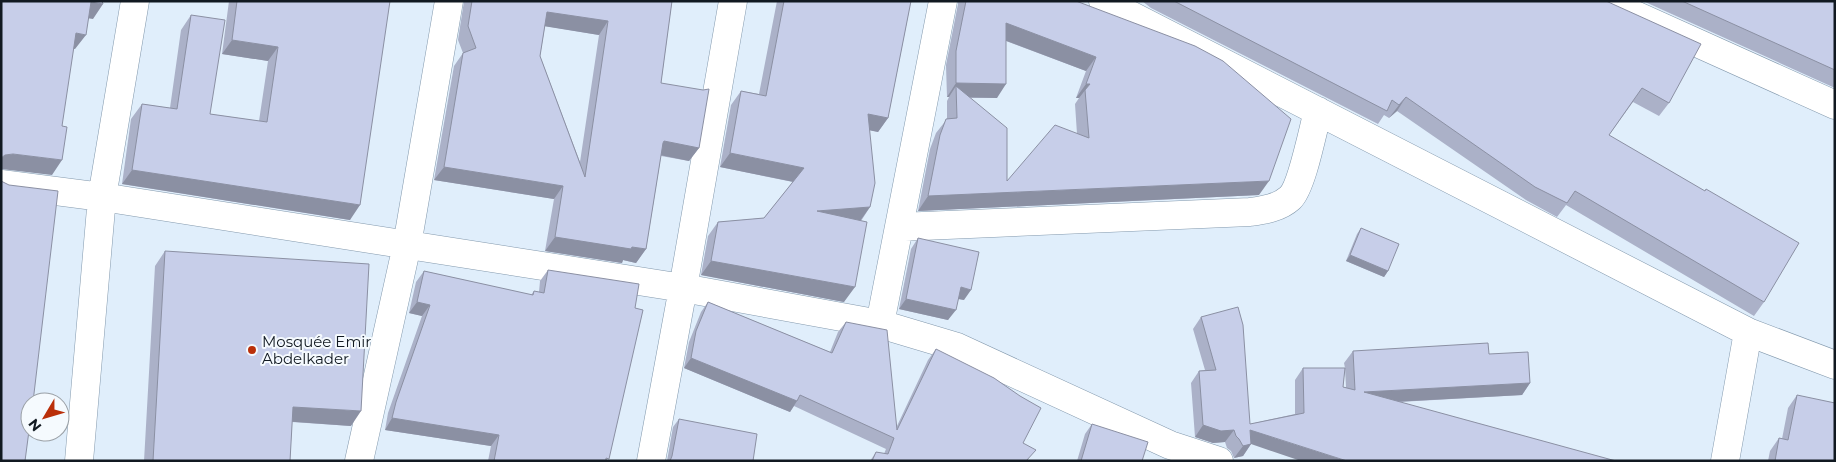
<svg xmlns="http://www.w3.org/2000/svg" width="1836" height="462" viewBox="0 0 1836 462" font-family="Montserrat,sans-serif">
  <rect width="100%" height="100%" fill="#e0eefb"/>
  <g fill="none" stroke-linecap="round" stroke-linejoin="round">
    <g stroke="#8399ad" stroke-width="29">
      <path id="minor" d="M 1103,1 L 1748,332 L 1835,365
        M 1604,1 L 1835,105
        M 1,184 L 102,197 L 683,288 L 880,324 L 957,347 L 1170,445 L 1219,461
        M 899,227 L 1250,212 C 1264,210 1279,208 1290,198 C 1302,187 1313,129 1318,111
        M 880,324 L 943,1
        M 79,461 L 102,197 L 135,1
        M 359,461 L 407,245 L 449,1
        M 651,461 L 683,288 L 733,1
        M 1725,461 L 1748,332"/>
    </g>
    <use href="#minor" stroke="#fff" stroke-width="28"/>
  </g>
  <path fill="#abb1c8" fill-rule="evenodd" d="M 229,1 L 390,1 L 350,220 L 122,184 L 131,119 L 142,104 L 170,108 L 181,30 L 191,15 L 210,114 L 259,121 L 268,61 L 222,54 Z
    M 464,1 L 672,1 L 661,83 L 699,148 L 689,161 L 661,156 L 646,249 L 636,263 L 623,260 L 622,263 L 545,251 L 554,199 L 434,180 L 454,66 L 463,53 L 458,40 ZM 545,26 L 599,35 L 580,162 L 540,56 Z
    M 777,1 L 911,1 L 888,118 L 878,132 L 870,130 L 870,207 L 861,221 L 844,302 L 701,275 L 708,236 L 718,222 L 764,218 L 793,182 L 720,167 L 731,105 L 741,91 L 759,94 Z
    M 958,1 L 1076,1 L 1259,195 L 918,211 L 930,149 L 936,133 L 947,119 L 947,101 L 949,97 L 947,97 L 946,65 L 958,4 ZM 1006,41 L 1086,71 L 1076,98 L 1079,98 L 1075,104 L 1077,134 L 1007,181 L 970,98 L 997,98 Z
    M 1142,1 L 1606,1 L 1669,103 L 1659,116 L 1633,102 L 1609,135 L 1764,302 L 1754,316 L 1566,205 L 1557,217 L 1526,200 L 1397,111 L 1389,118 L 1384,115 L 1378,124 L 1151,8 Z
    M 1643,1 L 1835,1 L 1835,88 Z
    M 1361,228 L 1388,271 L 1384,277 L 1346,261 L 1357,234 Z
    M 918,238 L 964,300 L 958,299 L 948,320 L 899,309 L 911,249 Z
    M 165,251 L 351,426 L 292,422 L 290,461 L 144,461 L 155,266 Z
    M 548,270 L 607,461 L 488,461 L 491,446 L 385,430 L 388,413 L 422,316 L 409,313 L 416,282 L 424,271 L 531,295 L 534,291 L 539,292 L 540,281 Z
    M 708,302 L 830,352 L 838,332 L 846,322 L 897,426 L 928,360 L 936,349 L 1023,443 L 1028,461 L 870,461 L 876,452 L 884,454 L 886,449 L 794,406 L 790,412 L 684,368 L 689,342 L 701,312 Z
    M 1201,317 L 1250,424 L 1295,414 L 1295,380 L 1303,368 L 1345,368 L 1344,363 L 1353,351 L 1489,354 L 1530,383 L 1522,395 L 1399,402 L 1251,444 L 1243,456 L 1234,458 L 1231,451 L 1227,448 L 1225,442 L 1213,443 L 1195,437 L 1191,383 L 1199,371 L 1205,370 L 1193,329 ZM 1345,368 L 1346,387 L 1343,387 Z
    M 1797,395 L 1835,461 L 1768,461 L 1770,451 L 1779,438 L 1782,439 L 1788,408 Z
    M 679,419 L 753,461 L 667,461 L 673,427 Z
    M 1092,424 L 1142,461 L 1077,461 L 1085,434 Z"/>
  <path fill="#8b90a3" d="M 91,2 L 103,4 L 93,19 L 80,17 Z
    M 547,12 L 608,21 L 599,35 L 537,25 Z
    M 1006,23 L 1096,57 L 1086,71 L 996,37 Z
    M 76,33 L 86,35 L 75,49 L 65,48 Z
    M 232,40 L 278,47 L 268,61 L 222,54 Z
    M 956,83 L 1006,84 L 997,98 L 957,97 L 956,86 L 949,97 L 947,97 Z
    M 1086,84 L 1090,84 L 1079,98 L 1076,98 Z
    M 1406,97 L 1397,111 L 1389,118 L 1399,105 Z
    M 868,114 L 888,118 L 878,132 L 858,128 Z
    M 664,141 L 699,148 L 689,161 L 655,154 Z
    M 730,153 L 804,168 L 794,182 L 720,167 Z
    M 13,154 L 62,160 L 52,175 L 1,169 L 1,158 L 5,155 Z
    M 444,167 L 563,186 L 554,199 L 434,180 Z
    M 132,170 L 360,205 L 350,220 L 122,184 Z
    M 1269,181 L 1259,195 L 918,211 L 928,196 Z
    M 870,207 L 860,221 L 817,211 Z
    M 555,237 L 632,247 L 646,249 L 636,263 L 623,260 L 622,263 L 545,251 Z
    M 1350,255 L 1388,271 L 1384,277 L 1346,261 Z
    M 711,261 L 855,287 L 844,302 L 701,275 Z
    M 961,287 L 971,290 L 964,300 L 954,298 Z
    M 906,299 L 956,310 L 948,320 L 899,309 Z
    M 417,302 L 430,305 L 422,316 L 409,313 Z
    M 691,358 L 797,401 L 790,412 L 684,368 Z
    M 1530,383 L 1522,395 L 1356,404 L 1364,392 Z
    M 293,407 L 361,411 L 351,426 L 282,421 Z
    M 392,418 L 499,435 L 491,446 L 385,430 Z
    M 1203,425 L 1234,430 L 1225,442 L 1213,443 L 1195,437 Z
    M 1250,430 L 1347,461 L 1301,461 L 1251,444 L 1243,456 L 1234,458 L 1243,446 Z"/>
  <path fill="#c7cee9" stroke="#8b90a3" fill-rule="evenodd" d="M 1,1 L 102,1 L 103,4 L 91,2 L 86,35 L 76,33 L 62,126 L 67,127 L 62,160 L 13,154 L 5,155 L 1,158 Z
    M 237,1 L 390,1 L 360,205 L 132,170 L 142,104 L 177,109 L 191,15 L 225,20 L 210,114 L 267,122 L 278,47 L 232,40 Z
    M 472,1 L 672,1 L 661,83 L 703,90 L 709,89 L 699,148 L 664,141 L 663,143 L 646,249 L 632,247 L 631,249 L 555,237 L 563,186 L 444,167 L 463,53 L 476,48 L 468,26 ZM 547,12 L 608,21 L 585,177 L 540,56 Z
    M 784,1 L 911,1 L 888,118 L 868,114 L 875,183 L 870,207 L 817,211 L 867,222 L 855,287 L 711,261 L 718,222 L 764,218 L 804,168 L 730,153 L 741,91 L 766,96 Z
    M 966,1 L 1076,1 L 1195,46 L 1223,61 L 1291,119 L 1269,181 L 928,196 L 940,135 L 946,119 L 957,118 L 956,86 L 1007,128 L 1007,181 L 1055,125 L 1089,138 L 1085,90 L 1090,84 L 1086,84 L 1096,57 L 1006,23 L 1006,84 L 956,83 L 956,51 Z
    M 1174,1 L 1606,1 L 1701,44 L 1669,103 L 1642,88 L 1609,135 L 1705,191 L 1706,189 L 1799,243 L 1764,302 L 1575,191 L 1567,203 L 1535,187 L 1406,97 L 1399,105 L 1392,100 L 1387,111 Z
    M 1682,1 L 1835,1 L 1835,70 Z
    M 1,181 L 9,185 L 58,191 L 33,402 L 30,402 L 30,423 L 25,461 L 1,461 Z
    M 1361,228 L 1399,244 L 1388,271 L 1350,255 Z
    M 918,238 L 979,252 L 971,290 L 961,287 L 956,310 L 906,299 Z
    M 165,251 L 369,264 L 361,411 L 293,407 L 290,461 L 153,461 Z
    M 548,270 L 639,284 L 635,308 L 643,310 L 609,459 L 606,458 L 606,461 L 494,461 L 499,435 L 392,418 L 396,402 L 430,305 L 417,302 L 424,271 L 533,295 L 534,291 L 544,293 Z
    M 708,302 L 832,353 L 846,322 L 887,330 L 897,430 L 936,349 L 994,378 L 1020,396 L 1041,408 L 1023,443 L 1036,450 L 1026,461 L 872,461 L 876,452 L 888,454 L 894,438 L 800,395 L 797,401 L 691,358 L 696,331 Z
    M 1238,307 L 1243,325 L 1250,424 L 1304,413 L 1303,368 L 1345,368 L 1343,387 L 1355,390 L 1353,351 L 1488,343 L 1489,354 L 1528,352 L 1530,383 L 1364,392 L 1616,461 L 1347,461 L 1250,430 L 1251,444 L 1243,446 L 1239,439 L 1236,436 L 1234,430 L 1221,431 L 1203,425 L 1199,371 L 1216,370 L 1201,317 Z
    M 1797,395 L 1835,403 L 1835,461 L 1775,461 L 1779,438 L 1788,440 Z
    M 679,419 L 757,434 L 753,461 L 670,461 L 672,456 Z
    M 1092,424 L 1148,442 L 1142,461 L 1081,461 Z"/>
  <circle fill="#ba2f09" stroke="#f5fafe" stroke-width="2" cx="252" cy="350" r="5"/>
  <g text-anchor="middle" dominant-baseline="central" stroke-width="4" stroke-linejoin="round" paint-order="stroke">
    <g font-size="15" fill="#111921" stroke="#f5fafe" text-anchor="start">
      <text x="262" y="341">Mosquée Emir<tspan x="262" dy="17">Abdelkader</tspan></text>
    </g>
  </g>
  <rect width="1836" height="462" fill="none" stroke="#111921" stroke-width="5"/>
  <g transform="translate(45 417) rotate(232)"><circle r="24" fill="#f5fafe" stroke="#9aa0a6"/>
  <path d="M0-4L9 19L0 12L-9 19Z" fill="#ba2f09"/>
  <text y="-8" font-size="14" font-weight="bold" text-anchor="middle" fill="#111921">N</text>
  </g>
</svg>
